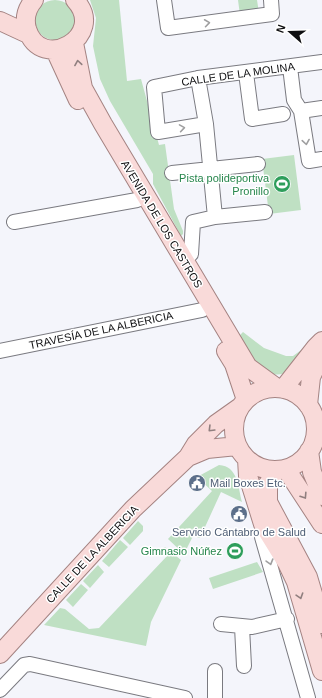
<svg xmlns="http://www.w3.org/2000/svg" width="322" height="698" viewBox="0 0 322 698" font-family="Helvetica,sans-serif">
  <rect width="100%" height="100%" fill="#f4f5fb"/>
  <path fill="#bfe0c3" d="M35 20a20 20 0 1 1 40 0a20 20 0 1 1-40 0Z
    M 90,0 L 119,0 L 127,81 L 141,79 L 159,145 L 165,144 L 174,209 L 183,231 L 183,234 L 181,236 L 153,184 L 153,174 L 110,101 L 100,79 L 93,46 L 96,18 Z
    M 238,0 L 257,0 L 259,13 L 240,15 Z
    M 294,155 L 301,210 L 269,214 L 262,159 Z
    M 243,332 L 264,348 L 286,356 L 293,356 L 304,348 L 285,373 C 259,381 250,355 238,337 Z
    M 219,465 C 238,466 238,487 242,502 L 221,492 L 200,538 L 193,536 L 184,554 L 168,539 L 212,491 L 197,477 Z
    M 138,521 L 143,526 L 143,531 L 130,545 L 123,538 Z
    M 120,540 L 128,547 L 109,567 L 102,561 Z
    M 165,547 L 181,560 L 151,622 L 146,646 L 44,625 L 60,608 L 65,609 L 89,629 L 99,628 L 168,555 L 162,549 Z
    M 257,562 L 263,572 L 213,589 L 209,578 Z
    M 98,565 L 104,572 L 90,588 L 83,581 Z
    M 81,584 L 88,590 L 73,607 L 66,600 Z"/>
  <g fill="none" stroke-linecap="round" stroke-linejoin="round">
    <g stroke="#7a7a80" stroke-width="16">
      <path id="minor" d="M 164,0 L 168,28 L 272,14 L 271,0
        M 290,67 L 294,100 L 301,111 L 309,161 L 322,159
        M 246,73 L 252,119 L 283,114
        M 301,111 L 322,108
        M 206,124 L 158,132 L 154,87 L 198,78 L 322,62
        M 172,173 L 258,164
        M 215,217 L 265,212
        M 14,222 L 137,200
        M 184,260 L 191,254 L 193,222 L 215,217 L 206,124 L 198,78
        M 0,351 L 202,310
        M 263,525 L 262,537 L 308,698
        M 221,624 L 252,627 L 287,619
        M 242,627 L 244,666
        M 0,690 L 24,665 L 30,664 L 185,698
        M 215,698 L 215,671"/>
    </g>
    <g stroke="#a48382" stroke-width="20">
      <path id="major" d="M 34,0 C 27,8 24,18 27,29 C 41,74 108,36 75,0
        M 0,21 L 28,34
        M 74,43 L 83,88 L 103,124 L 248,367 L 277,388
        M 55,50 L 78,100
        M 226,351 L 234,364 L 246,400
        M234 429a41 41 0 1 1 82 0a41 41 0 1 1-82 0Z
        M 283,389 L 316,347 L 322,341
        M 308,405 L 311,377 L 322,354
        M 309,451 L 312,472 L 322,496
        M 188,457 L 207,449 L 237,446
        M 247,459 L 248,476 L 263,524 L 287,563 L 296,582 L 322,671
        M 286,469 L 322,524
        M 276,470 L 268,484 L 268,502 L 308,577 L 322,624
        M 0,654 L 133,509 L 188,457 L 196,444 L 216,424 L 240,407"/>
    </g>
    <use href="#minor" stroke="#fff" stroke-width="14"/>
    <use href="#major" stroke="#f9dad9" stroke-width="18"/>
  </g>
  <defs><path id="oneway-chevron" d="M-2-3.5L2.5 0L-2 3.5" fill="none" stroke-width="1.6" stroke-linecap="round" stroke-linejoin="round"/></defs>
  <g stroke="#9f9fa0">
    <use href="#oneway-chevron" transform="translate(207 23) rotate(-8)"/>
    <use href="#oneway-chevron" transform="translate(182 128) rotate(-9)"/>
    <use href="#oneway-chevron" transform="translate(306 142) rotate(81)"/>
    <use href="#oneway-chevron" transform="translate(270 562) rotate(74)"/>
  </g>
  <g stroke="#907f7f">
    <use href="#oneway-chevron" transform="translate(78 63) rotate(-99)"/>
    <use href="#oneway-chevron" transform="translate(211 429) rotate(135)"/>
    <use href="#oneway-chevron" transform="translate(304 496) rotate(57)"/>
    <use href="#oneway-chevron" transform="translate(300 596) rotate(72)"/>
  </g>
  <defs>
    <g id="stadium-disc" transform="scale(0.9)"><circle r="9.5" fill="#2e9e5b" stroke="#fff"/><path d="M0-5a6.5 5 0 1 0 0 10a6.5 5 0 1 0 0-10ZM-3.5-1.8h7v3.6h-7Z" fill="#fff"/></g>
    <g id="civic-disc" transform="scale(0.9)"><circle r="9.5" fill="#5c6f8a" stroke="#fff"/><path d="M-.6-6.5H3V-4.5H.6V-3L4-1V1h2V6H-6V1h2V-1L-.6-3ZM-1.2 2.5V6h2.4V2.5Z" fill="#fff"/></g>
  </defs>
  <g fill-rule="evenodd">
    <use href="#stadium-disc" x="282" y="184"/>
    <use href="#civic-disc" x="197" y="483"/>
    <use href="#civic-disc" x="239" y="514"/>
    <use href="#stadium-disc" x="235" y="551"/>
  </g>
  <g text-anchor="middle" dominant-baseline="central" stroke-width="3" stroke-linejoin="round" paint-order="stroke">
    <g font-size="11" fill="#0f0f11" stroke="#fff">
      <text transform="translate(238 74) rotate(-8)">CALLE DE LA MOLINA</text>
      <text transform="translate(162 224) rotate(59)">AVENIDA DE LOS CASTROS</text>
      <text transform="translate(101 330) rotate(-12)">TRAVESÍA DE LA ALBERICIA</text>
      <text transform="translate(92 554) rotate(-47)">CALLE DE LA ALBERICIA</text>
    </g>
    <g font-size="11" fill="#27864d" stroke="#fff" text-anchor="end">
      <text x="269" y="178">Pista polideportiva<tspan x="269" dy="13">Pronillo</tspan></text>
      <text x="222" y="551">Gimnasio Núñez</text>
    </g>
    <g font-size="11" fill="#4e5e75" stroke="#fff" text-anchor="start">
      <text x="210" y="483">Mail Boxes Etc.</text>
      <text x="239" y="532" text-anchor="middle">Servicio Cántabro de Salud</text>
    </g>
  </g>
  <g transform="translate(290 32) rotate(290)" stroke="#ffffff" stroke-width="3" paint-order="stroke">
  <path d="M0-3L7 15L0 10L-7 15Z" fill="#0f0f11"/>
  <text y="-6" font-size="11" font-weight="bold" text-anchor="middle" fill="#0f0f11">N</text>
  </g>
</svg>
